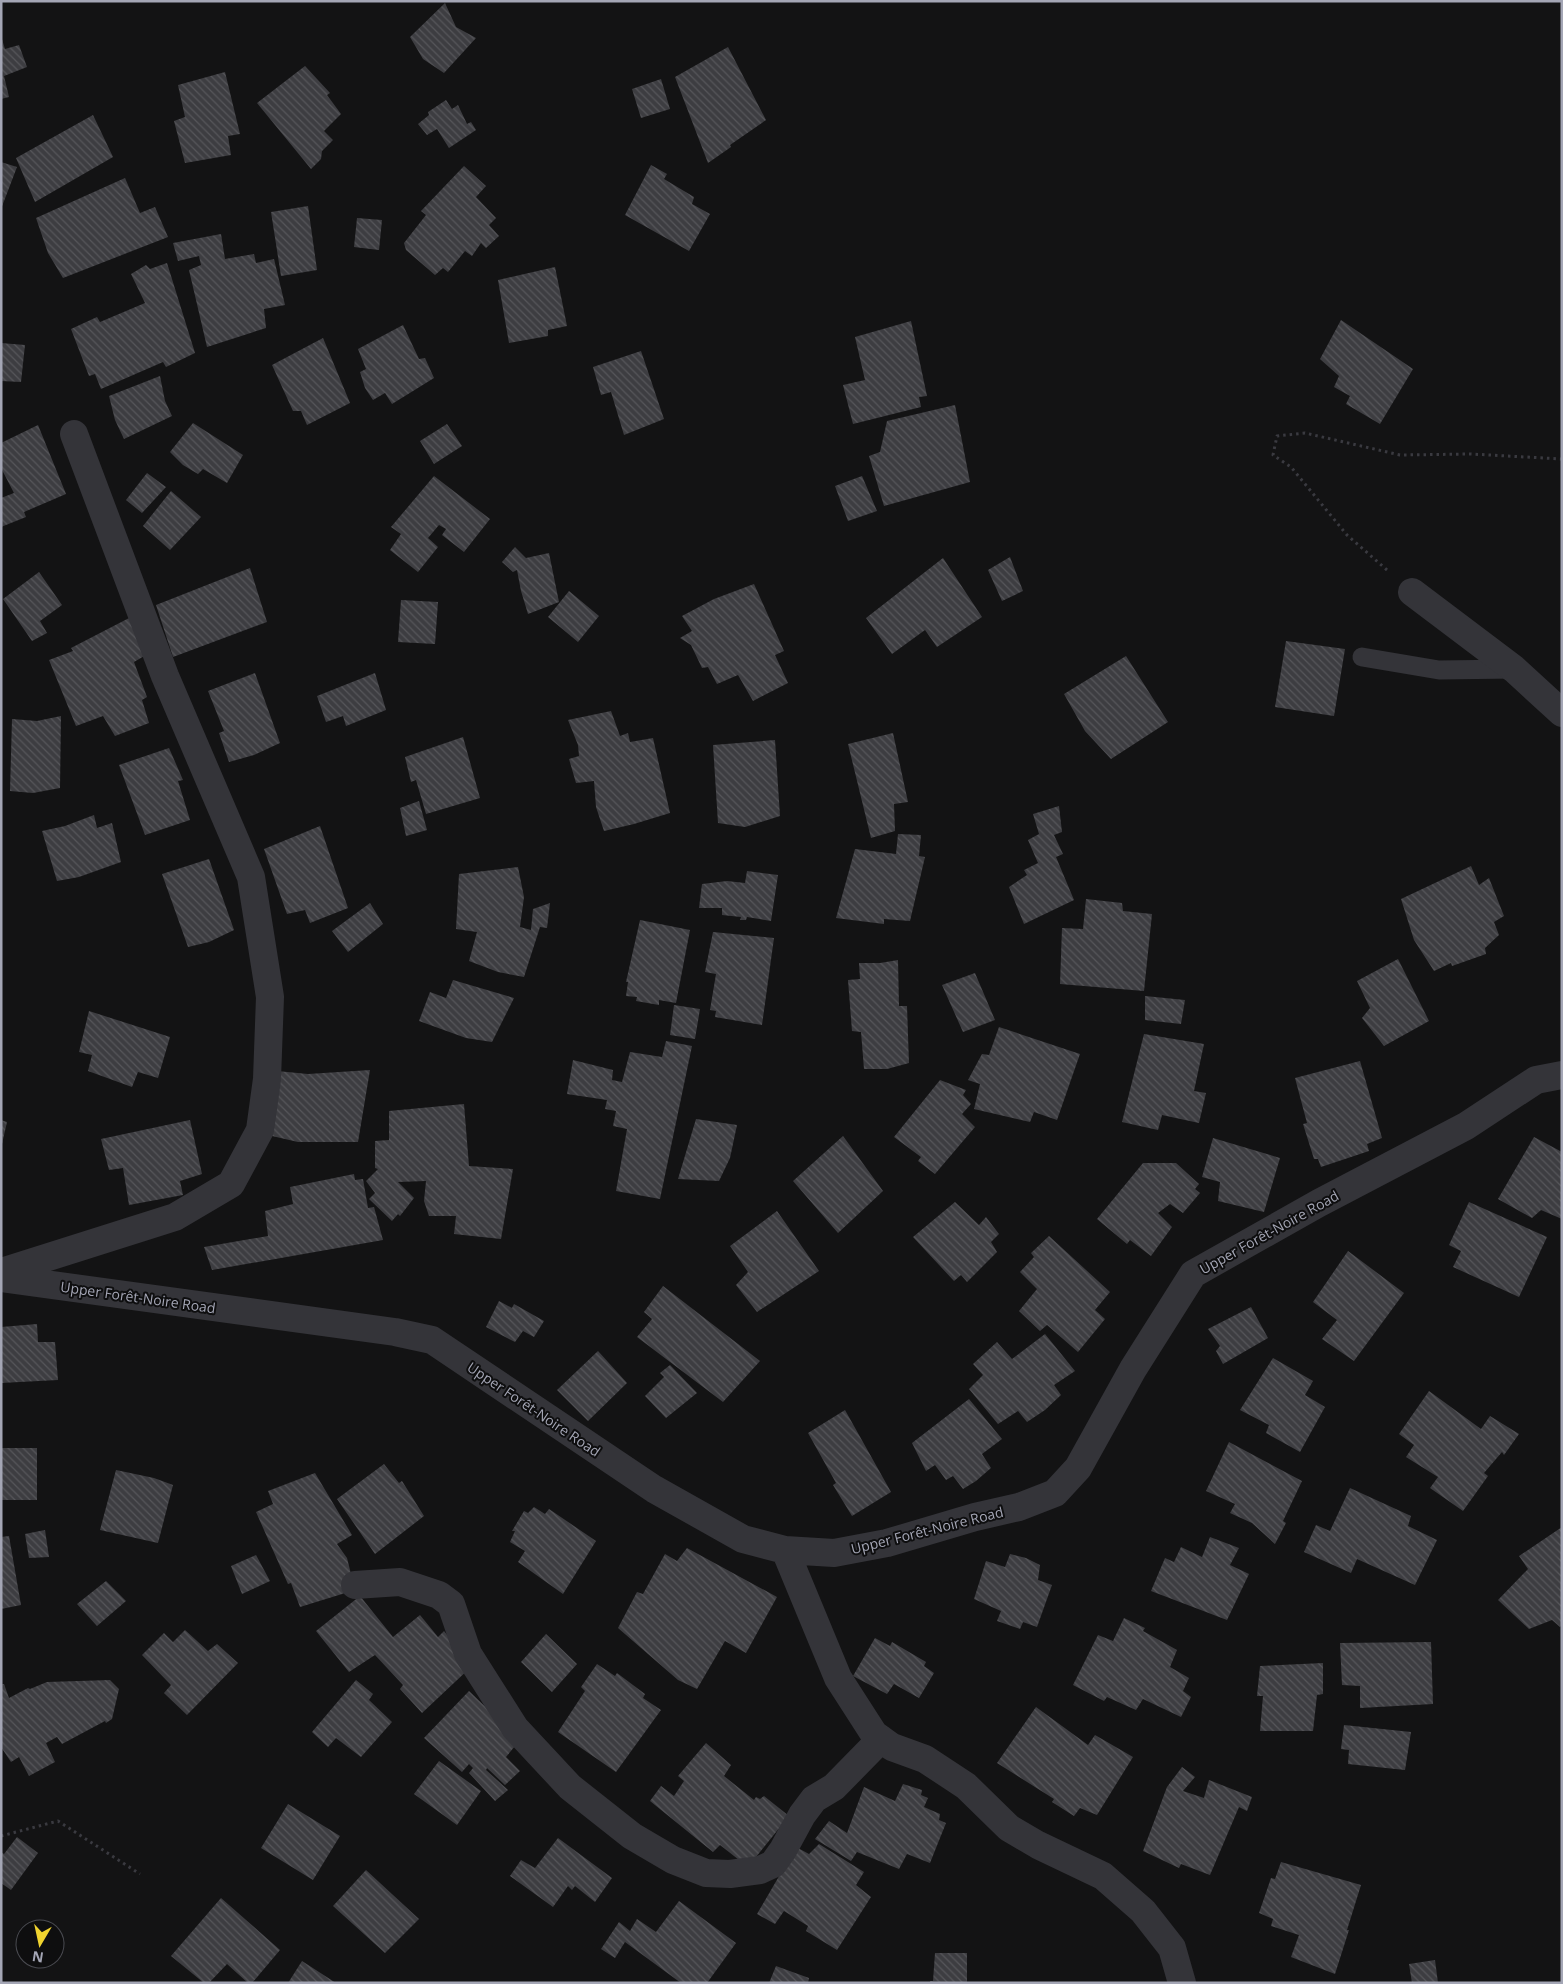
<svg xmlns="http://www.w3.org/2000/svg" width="1563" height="1984" viewBox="0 0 1563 1984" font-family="'Open Sans',sans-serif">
  <defs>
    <pattern id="building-back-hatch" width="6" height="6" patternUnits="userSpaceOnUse" patternTransform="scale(1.25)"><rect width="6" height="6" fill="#3d3d41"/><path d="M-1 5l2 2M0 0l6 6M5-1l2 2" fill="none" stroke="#56565a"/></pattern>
  </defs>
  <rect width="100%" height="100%" fill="#131314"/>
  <path fill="url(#building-back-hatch)" d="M 445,3 L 456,27 L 476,38 L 444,73 L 423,59 L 410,37 Z
    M 1,36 L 5,49 L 19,45 L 27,67 L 4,76 L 9,97 L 1,99 Z
    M 728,47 L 766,120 L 730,145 L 731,147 L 708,163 L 675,77 Z
    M 305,66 L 330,93 L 327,95 L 341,114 L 324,131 L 333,140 L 322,151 L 321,159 L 311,169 L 257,103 Z
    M 225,72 L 240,134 L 228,136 L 231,155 L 185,163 L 174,121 L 185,117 L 178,85 Z
    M 661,79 L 670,109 L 641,118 L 632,89 Z
    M 446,100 L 452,109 L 458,105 L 467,124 L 471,122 L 476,130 L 449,148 L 437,129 L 427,135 L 418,124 L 429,115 L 428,112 Z
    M 93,115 L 113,157 L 35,202 L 16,158 Z
    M 1,162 L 17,167 L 1,209 Z
    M 651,165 L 667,174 L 664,179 L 694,197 L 692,204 L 710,214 L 689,251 L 625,215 Z
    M 464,166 L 486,186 L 476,197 L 496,218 L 489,225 L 499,236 L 486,248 L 481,243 L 472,256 L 465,251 L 448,272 L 443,268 L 435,275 L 406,250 L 404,243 L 426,215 L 421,211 Z
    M 125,178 L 140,213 L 155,207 L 168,237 L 63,278 L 48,253 L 36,218 Z
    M 308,206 L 317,270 L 281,276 L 271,212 Z
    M 357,218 L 382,220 L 379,250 L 354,247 Z
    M 221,234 L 225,259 L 254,254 L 256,263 L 274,259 L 285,305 L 264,309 L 266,328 L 207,347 L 189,270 L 201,265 L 199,256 L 178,261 L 173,243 Z
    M 167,263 L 195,353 L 166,367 L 163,362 L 101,389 L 95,374 L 89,376 L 71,329 L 97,317 L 100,322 L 145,303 L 131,274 L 146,265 L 150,269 Z
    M 555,267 L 567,326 L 548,330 L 548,336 L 509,343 L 498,280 Z
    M 1341,320 L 1413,369 L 1380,424 L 1346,404 L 1350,396 L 1334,387 L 1339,376 L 1320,359 Z
    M 911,321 L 927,396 L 919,397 L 921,407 L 853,424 L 843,385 L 865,380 L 855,337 Z
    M 403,325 L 419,359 L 425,358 L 434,378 L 392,404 L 385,393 L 373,400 L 365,388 L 360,372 L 366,369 L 358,349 Z
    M 323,338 L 350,403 L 307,425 L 301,411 L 293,411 L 272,365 Z
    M 1,343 L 25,345 L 21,382 L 1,381 Z
    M 641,351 L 664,419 L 624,435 L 611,392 L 601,395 L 593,367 Z
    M 160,376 L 165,401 L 172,416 L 124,439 L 115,420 L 109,396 Z
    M 955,405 L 970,482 L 884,506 L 869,456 L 880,452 L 887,421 Z
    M 193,423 L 243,455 L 227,483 L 203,469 L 198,474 L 183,465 L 170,452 Z
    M 447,424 L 462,446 L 434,464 L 420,441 Z
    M 38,425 L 66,494 L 24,512 L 26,517 L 1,527 L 1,498 L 14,493 L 1,468 L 1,443 Z
    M 147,473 L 166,487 L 142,513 L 126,500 Z
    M 434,476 L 490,519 L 464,552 L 442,535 L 446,529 L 439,525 L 428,538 L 438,547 L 418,572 L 390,550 L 401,534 L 391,527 Z
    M 862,476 L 877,511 L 848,521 L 835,486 Z
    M 171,491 L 201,517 L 170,550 L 143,526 Z
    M 515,547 L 526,558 L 549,553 L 559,602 L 528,614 L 521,591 L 517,570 L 513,572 L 502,562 Z
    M 1010,557 L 1023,591 L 1002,601 L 988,570 Z
    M 943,558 L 982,617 L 937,647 L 925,630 L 892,654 L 866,618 Z
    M 250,568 L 267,622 L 173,657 L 156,605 Z
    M 39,572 L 62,605 L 40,621 L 47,633 L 32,641 L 3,599 Z
    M 754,584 L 784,651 L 775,655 L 788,683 L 753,701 L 738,675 L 717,684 L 708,667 L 702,668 L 691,645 L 680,638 L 692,631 L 682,616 L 714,599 Z
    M 569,591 L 599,616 L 578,642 L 548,617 Z
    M 401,600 L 438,602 L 435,644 L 398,642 Z
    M 133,616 L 146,655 L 134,662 L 147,697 L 142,700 L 149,723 L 115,736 L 103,716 L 76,726 L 49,660 L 73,651 L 71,648 Z
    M 1286,641 L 1345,649 L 1334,716 L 1275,707 Z
    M 1126,656 L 1168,722 L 1111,759 L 1085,731 L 1064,694 Z
    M 255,673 L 280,743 L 254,755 L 229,762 L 219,733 L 224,731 L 208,691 Z
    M 375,673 L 386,710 L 346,726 L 343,716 L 326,722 L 317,696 Z
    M 611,711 L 620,736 L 628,733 L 630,742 L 653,738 L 670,813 L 634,824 L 604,831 L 596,807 L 594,781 L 576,783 L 569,759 L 579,756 L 578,745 L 568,720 Z
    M 61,716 L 60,788 L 33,793 L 10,791 L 12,719 L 37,721 Z
    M 893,733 L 908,802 L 894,804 L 895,831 L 871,838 L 848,744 Z
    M 463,737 L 480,798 L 426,814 L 416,780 L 411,782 L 405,757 Z
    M 775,740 L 780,816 L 745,827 L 718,823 L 713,745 Z
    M 169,748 L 183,780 L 178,781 L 190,820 L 145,835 L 119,765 Z
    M 419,801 L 427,830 L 406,836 L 400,808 Z
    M 1059,806 L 1062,832 L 1054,835 L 1063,854 L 1056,857 L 1074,900 L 1024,924 L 1009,887 L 1027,875 L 1024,870 L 1038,863 L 1028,840 L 1039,834 L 1033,814 Z
    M 94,815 L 97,828 L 112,823 L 121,862 L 79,877 L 57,881 L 42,831 L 65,826 Z
    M 320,826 L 348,908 L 310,923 L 305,910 L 287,914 L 264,849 Z
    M 898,834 L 921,835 L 919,856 L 925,857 L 910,921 L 884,919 L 884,924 L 836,918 L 855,849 L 896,854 Z
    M 209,859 L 234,930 L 209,942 L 188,947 L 162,874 Z
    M 1471,866 L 1479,885 L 1489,878 L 1504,916 L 1494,922 L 1499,935 L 1485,948 L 1486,954 L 1452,966 L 1451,963 L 1434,971 L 1414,940 L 1401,899 Z
    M 518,867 L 524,897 L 520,927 L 531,930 L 533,909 L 550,903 L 547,928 L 540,927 L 524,977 L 498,972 L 469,961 L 477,932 L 456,929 L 459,874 Z
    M 747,871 L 778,875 L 771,921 L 747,917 L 746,920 L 740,920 L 741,917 L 722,915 L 722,908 L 699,908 L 702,884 L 727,881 L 745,883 Z
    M 1086,899 L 1122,903 L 1123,911 L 1152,914 L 1144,991 L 1060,984 L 1062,928 L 1083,929 Z
    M 370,903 L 383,924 L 348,952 L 332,931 Z
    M 640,920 L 690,930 L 676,1003 L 659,1000 L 659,1005 L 636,1001 L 637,997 L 626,996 L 628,982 L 626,982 Z
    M 713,932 L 774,938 L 762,1025 L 715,1017 L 716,1011 L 710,1010 L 716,974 L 705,972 Z
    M 1398,959 L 1429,1021 L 1384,1046 L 1362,1018 L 1370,1008 L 1357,981 Z
    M 898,960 L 899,1006 L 907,1006 L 909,1063 L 887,1069 L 864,1069 L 861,1032 L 852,1031 L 848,980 L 860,979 L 859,963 L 880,963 Z
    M 975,973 L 995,1020 L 963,1032 L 942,985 Z
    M 453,980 L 514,998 L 492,1042 L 466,1038 L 419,1021 L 430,992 L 446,998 Z
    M 1145,996 L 1185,1000 L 1181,1024 L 1145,1020 Z
    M 674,1005 L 700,1009 L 695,1039 L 670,1035 Z
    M 89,1011 L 170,1037 L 158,1078 L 138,1072 L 132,1087 L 88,1071 L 92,1055 L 79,1052 Z
    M 999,1027 L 1080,1054 L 1057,1120 L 1034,1112 L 1030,1122 L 974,1109 L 980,1084 L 968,1080 L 982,1054 L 989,1055 Z
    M 1144,1034 L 1204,1044 L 1194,1091 L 1206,1093 L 1199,1123 L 1162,1115 L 1158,1130 L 1122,1122 Z
    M 666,1041 L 692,1046 L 660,1199 L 616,1191 L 627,1129 L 613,1126 L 616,1111 L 605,1109 L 607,1100 L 567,1094 L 573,1060 L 613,1070 L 612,1080 L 622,1082 L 630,1052 L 662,1057 Z
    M 1360,1061 L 1382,1138 L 1367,1144 L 1369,1151 L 1321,1167 L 1318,1159 L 1314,1159 L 1303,1124 L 1307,1123 L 1295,1078 Z
    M 370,1070 L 358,1142 L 298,1142 L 272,1136 L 277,1071 L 308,1074 Z
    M 940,1080 L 966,1090 L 963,1095 L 971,1104 L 962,1114 L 975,1127 L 935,1174 L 918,1161 L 921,1157 L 894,1137 Z
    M 464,1104 L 469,1166 L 513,1169 L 501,1239 L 454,1234 L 456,1216 L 429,1216 L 424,1201 L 426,1181 L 398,1182 L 414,1198 L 400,1216 L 398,1214 L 392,1221 L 369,1199 L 375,1193 L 366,1181 L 378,1169 L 375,1168 L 375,1141 L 389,1140 L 389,1111 Z
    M 696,1119 L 737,1125 L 730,1158 L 719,1181 L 678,1179 Z
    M 1,1120 L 7,1122 L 2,1144 L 1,1144 Z
    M 190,1120 L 202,1174 L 180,1181 L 183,1195 L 129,1205 L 123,1168 L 109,1170 L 101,1139 Z
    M 843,1136 L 883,1191 L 838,1233 L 793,1181 Z
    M 1534,1137 L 1562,1152 L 1562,1219 L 1541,1210 L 1532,1218 L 1498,1199 Z
    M 1213,1138 L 1280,1158 L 1264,1212 L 1218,1201 L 1220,1182 L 1202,1177 Z
    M 1143,1163 L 1176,1163 L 1199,1184 L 1195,1189 L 1200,1193 L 1183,1213 L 1170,1204 L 1158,1213 L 1172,1227 L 1151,1256 L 1130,1240 L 1127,1244 L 1097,1219 Z
    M 354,1174 L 355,1180 L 363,1179 L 368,1208 L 374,1207 L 383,1240 L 212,1270 L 204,1247 L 268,1236 L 265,1211 L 293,1204 L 290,1187 Z
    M 955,1202 L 979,1225 L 986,1217 L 999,1234 L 991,1242 L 997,1252 L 967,1282 L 961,1275 L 954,1281 L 913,1237 Z
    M 1469,1202 L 1547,1237 L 1519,1297 L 1453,1267 L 1461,1251 L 1449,1245 Z
    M 777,1211 L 819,1271 L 757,1312 L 736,1285 L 748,1272 L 730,1246 Z
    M 1049,1236 L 1110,1292 L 1095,1310 L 1105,1319 L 1078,1352 L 1047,1325 L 1040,1331 L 1019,1311 L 1037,1289 L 1020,1272 L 1034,1257 L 1031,1253 Z
    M 1348,1251 L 1404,1293 L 1354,1361 L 1322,1339 L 1337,1320 L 1313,1302 Z
    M 663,1286 L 760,1361 L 723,1402 L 637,1337 L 652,1319 L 644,1312 Z
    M 499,1301 L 512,1308 L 514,1304 L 544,1321 L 534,1337 L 523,1331 L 515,1342 L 486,1327 Z
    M 1251,1307 L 1268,1338 L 1223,1364 L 1216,1351 L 1220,1346 L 1208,1329 Z
    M 37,1324 L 38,1342 L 55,1342 L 58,1380 L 1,1383 L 1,1327 Z
    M 1045,1334 L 1075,1371 L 1054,1385 L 1061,1395 L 1045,1410 L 1027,1422 L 1018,1411 L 998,1424 L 969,1389 L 983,1375 L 973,1364 L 997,1342 L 1012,1359 Z
    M 598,1351 L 627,1383 L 588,1421 L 557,1390 Z
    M 1273,1358 L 1313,1381 L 1305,1395 L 1325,1407 L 1300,1452 L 1266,1433 L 1269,1425 L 1240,1410 Z
    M 670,1365 L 697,1393 L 666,1418 L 645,1396 L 664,1377 L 660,1373 Z
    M 1429,1391 L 1481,1429 L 1490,1416 L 1519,1434 L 1504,1455 L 1502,1452 L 1484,1473 L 1488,1476 L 1463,1511 L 1430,1488 L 1438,1477 L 1406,1457 L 1414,1445 L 1399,1434 Z
    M 969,1399 L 1002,1439 L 982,1454 L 991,1468 L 976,1481 L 963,1489 L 953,1476 L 946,1480 L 935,1465 L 926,1471 L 912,1443 Z
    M 845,1410 L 891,1492 L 852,1516 L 833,1485 L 836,1483 L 808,1433 Z
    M 1229,1442 L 1302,1481 L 1283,1521 L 1286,1523 L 1275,1544 L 1252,1523 L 1230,1513 L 1235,1504 L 1206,1491 Z
    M 1,1448 L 37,1448 L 37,1500 L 1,1500 Z
    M 384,1464 L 399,1483 L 402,1481 L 424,1516 L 375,1554 L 337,1499 Z
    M 116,1470 L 154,1478 L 173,1485 L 158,1543 L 100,1530 Z
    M 315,1473 L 352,1535 L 337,1544 L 347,1558 L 355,1590 L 300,1607 L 291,1583 L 288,1584 L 256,1512 L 273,1504 L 268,1491 Z
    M 1350,1488 L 1411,1516 L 1408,1526 L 1437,1540 L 1415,1585 L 1357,1559 L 1351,1573 L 1304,1552 L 1316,1525 L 1330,1531 Z
    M 534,1507 L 545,1514 L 549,1509 L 596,1541 L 563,1594 L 518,1562 L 525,1551 L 510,1542 L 515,1531 L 512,1531 L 524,1511 L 528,1513 Z
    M 1562,1527 L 1562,1625 L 1560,1627 L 1552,1620 L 1529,1629 L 1498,1600 L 1528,1569 L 1519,1556 Z
    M 45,1530 L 49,1557 L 29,1558 L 25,1534 Z
    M 9,1536 L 21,1605 L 1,1609 L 1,1537 Z
    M 1210,1537 L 1239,1548 L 1230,1565 L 1249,1574 L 1227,1620 L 1151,1591 L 1165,1558 L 1174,1562 L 1181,1547 L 1202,1557 Z
    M 687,1548 L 777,1597 L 746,1653 L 725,1641 L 697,1689 L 678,1680 L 618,1628 L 637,1592 L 643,1594 L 665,1554 L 677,1561 Z
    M 1010,1554 L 1026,1558 L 1040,1565 L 1038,1580 L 1052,1585 L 1037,1627 L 1023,1622 L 1020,1629 L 997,1621 L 1001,1611 L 974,1599 L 986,1561 L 1005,1567 Z
    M 256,1555 L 270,1581 L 242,1594 L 231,1566 Z
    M 106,1581 L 126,1601 L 97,1626 L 77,1604 Z
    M 360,1596 L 393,1637 L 420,1615 L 438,1637 L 444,1631 L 472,1666 L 422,1713 L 400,1689 L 403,1685 L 375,1655 L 349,1672 L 316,1631 Z
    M 1124,1618 L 1145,1628 L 1143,1631 L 1177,1650 L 1170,1667 L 1189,1678 L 1183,1691 L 1191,1697 L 1181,1717 L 1143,1699 L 1136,1710 L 1107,1697 L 1104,1701 L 1073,1685 L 1098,1635 L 1113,1641 Z
    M 185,1630 L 208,1651 L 217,1644 L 238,1663 L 187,1715 L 164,1693 L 171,1685 L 142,1655 L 164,1633 L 173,1642 Z
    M 546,1634 L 577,1664 L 552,1692 L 521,1662 Z
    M 875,1638 L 890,1646 L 892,1642 L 926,1662 L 924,1666 L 934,1673 L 919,1698 L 894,1684 L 887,1694 L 853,1676 Z
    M 1431,1642 L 1433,1704 L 1360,1708 L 1360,1686 L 1342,1685 L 1340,1643 Z
    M 1323,1663 L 1323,1694 L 1317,1695 L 1313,1731 L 1260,1731 L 1263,1696 L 1257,1696 L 1260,1666 Z
    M 597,1664 L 615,1676 L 617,1673 L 645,1694 L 643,1698 L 661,1710 L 616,1772 L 558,1732 L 585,1691 L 581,1687 Z
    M 110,1680 L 119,1689 L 112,1719 L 106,1723 L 105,1721 L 62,1744 L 57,1737 L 46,1743 L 55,1762 L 29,1776 L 19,1757 L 11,1762 L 1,1747 L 1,1684 L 4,1684 L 9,1698 L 28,1688 L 30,1689 L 47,1682 Z
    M 356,1680 L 373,1694 L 369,1700 L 392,1722 L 361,1757 L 336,1738 L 328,1747 L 312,1732 Z
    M 469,1691 L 520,1740 L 506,1757 L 520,1771 L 505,1785 L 487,1768 L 486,1770 L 508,1790 L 495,1801 L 469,1773 L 473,1768 L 469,1764 L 462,1772 L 424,1738 Z
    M 1036,1707 L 1088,1745 L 1095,1735 L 1133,1757 L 1097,1815 L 1080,1808 L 1074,1816 L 1052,1802 L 1054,1799 L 997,1763 Z
    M 1344,1725 L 1411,1732 L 1405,1770 L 1348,1764 L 1349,1750 L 1341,1749 Z
    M 706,1743 L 731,1765 L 724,1776 L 754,1800 L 756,1797 L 760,1799 L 764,1796 L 789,1816 L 748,1867 L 720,1845 L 713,1852 L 650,1801 L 661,1786 L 674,1796 L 684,1781 L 678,1776 Z
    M 439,1761 L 481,1791 L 457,1825 L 414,1794 Z
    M 1182,1767 L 1195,1777 L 1183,1791 L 1204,1798 L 1209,1780 L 1252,1797 L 1247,1811 L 1239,1807 L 1210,1875 L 1181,1864 L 1179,1868 L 1143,1851 L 1167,1787 Z
    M 903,1784 L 922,1790 L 921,1795 L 928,1798 L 924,1807 L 940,1814 L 939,1820 L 946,1823 L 930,1863 L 907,1854 L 899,1869 L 857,1852 L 851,1861 L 815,1839 L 829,1821 L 847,1833 L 864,1787 L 895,1801 Z
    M 288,1804 L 340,1836 L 313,1880 L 261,1848 Z
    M 17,1837 L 38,1853 L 11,1890 L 1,1883 L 1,1852 L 4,1854 Z
    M 558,1838 L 612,1878 L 595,1902 L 575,1886 L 572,1890 L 568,1886 L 553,1907 L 510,1876 L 521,1860 L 535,1868 Z
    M 819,1844 L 864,1872 L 856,1885 L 871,1897 L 837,1950 L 806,1931 L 808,1926 L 784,1911 L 775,1924 L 757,1914 L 796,1847 L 809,1854 Z
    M 1281,1862 L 1361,1885 L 1347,1930 L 1349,1930 L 1335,1974 L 1291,1957 L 1299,1935 L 1271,1926 L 1273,1919 L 1259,1913 L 1271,1878 L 1275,1879 Z
    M 366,1870 L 419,1919 L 385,1953 L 333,1906 Z
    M 221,1898 L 280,1950 L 252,1983 L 248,1983 L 227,1964 L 209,1983 L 204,1983 L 171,1956 Z
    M 679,1901 L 736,1943 L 707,1983 L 681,1983 L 625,1942 L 615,1958 L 601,1949 L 619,1922 L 630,1931 L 637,1919 L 656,1932 Z
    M 935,1953 L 967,1953 L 967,1983 L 930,1983 L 930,1981 L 933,1981 Z
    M 1435,1960 L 1438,1983 L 1412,1983 L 1409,1964 Z
    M 302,1961 L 336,1983 L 288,1983 Z
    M 776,1966 L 809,1978 L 808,1983 L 769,1983 Z"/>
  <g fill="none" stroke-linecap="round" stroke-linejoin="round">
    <path stroke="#3a3a40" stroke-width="3" stroke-dasharray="2.5 4" stroke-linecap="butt" d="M 1387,570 L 1347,535 L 1291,467 L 1273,455 L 1277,436 L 1305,433 L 1400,455 L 1471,454 L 1562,459
      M 1,1836 L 58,1821 L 140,1874"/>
    <path stroke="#343439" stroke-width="19" d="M 1362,657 L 1439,670 L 1514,669"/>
    <path stroke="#343439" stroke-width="28" d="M 1412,592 L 1514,669 L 1562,713
      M 1,1272 L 175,1217 L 231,1184 L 260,1130 L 267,1079 L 270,997 L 251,877 L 165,676 L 74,434
      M 1,1278 L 395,1332 L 432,1340 L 654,1489 L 743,1539 L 785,1550 L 834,1553 L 887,1543 L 975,1517 L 1019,1507 L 1055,1493 L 1078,1468 L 1133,1369 L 1193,1274 L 1319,1203 L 1466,1126 L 1536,1080 L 1562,1075
      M 785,1550 L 838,1678 L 874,1734 L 892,1747 L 925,1759 L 966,1786 L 1009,1828 L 1038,1845 L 1103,1876 L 1143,1911 L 1172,1948 L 1182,1983
      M 355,1585 L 400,1582 L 439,1595 L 451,1604 L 468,1654 L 515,1728 L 570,1787 L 632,1836 L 673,1860 L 706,1873 L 730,1874 L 760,1870 L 773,1864 L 783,1850 L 802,1815 L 814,1799 L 834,1787 L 881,1739"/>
  </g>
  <g text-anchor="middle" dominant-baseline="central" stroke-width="4" stroke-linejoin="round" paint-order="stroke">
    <g font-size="14" fill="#a4a6b5" stroke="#0e0e0f">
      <text transform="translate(1269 1232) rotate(-29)">Upper Forêt-Noire Road</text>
      <text transform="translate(138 1297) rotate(8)">Upper Forêt-Noire Road</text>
      <text transform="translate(534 1409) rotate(34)">Upper Forêt-Noire Road</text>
      <text transform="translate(927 1530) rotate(-14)">Upper Forêt-Noire Road</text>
    </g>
  </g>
  <rect width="1563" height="1984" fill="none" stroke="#a4a6b5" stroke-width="5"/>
  <g transform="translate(40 1944) rotate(189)"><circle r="24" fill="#0e0e0f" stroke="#4a4b51"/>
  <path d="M0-4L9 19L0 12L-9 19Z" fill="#f0d32f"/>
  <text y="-8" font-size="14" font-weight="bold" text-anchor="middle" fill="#a4a6b5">N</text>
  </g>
</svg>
